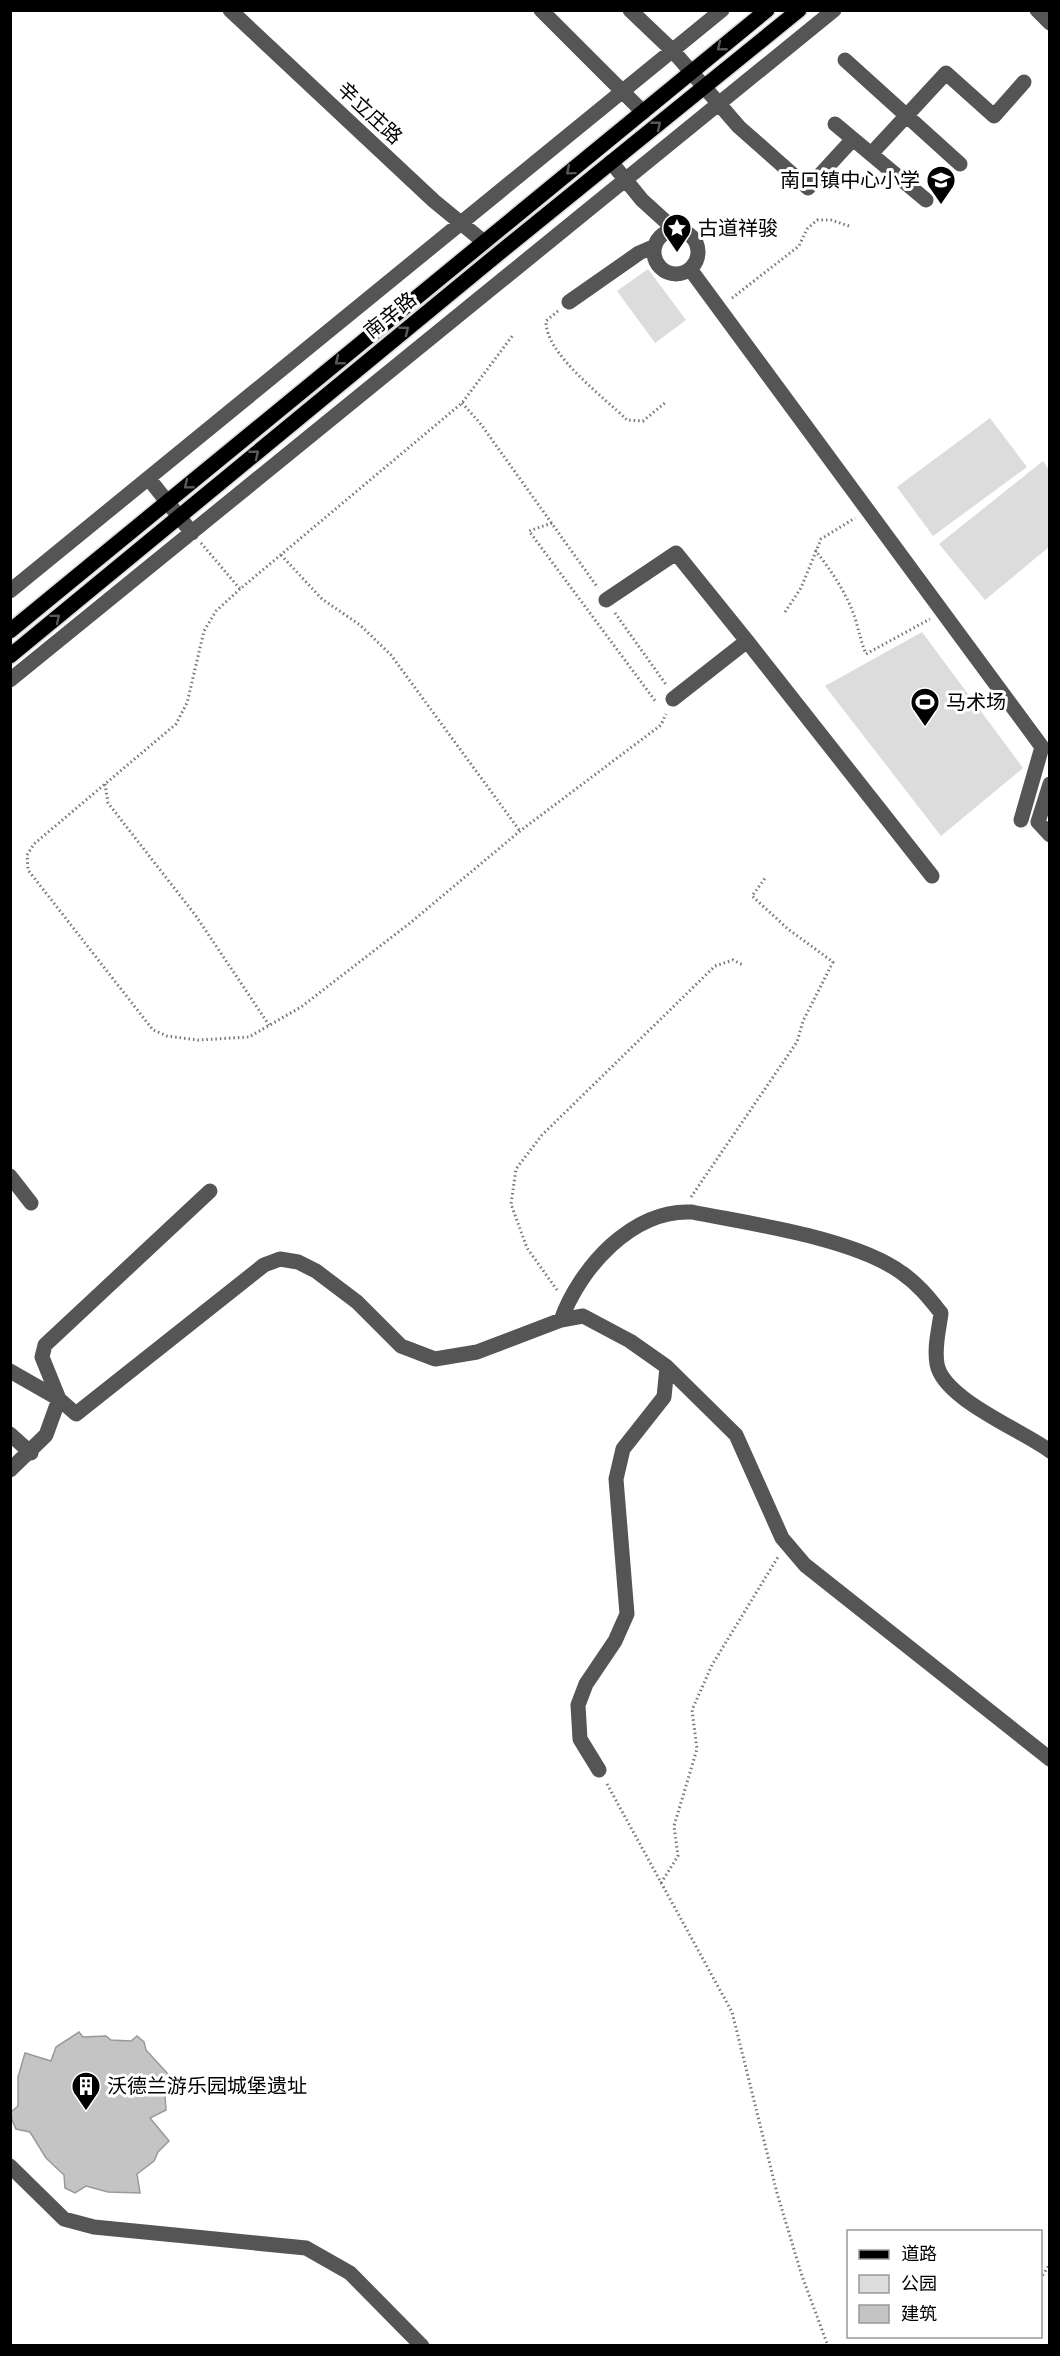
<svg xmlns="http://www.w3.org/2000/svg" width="1060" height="2356" viewBox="0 0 1060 2356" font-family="Cabin,'Noto Sans SC',sans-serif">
  <rect width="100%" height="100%" fill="#fff"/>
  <path fill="#dcdcdc" d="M 648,269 L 686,320 L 655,343 L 617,291 Z
    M 990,418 L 1027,467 L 933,536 L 897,487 Z
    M 1043,461 L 1049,470 L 1049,547 L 985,600 L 939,544 Z
    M 922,632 L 1023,768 L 941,836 L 825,686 Z"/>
  <path fill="#c4c4c4" stroke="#999" stroke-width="1.5" d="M 79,2032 L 83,2037 L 106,2036 L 111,2040 L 131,2041 L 137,2036 L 144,2042 L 146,2050 L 168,2074 L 164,2081 L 166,2110 L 150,2118 L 169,2141 L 158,2152 L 154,2161 L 137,2174 L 140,2193 L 108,2192 L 86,2186 L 75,2193 L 65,2188 L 64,2175 L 46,2158 L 30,2132 L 16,2129 L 12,2120 L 11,2112 L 18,2106 L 18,2077 L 25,2053 L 51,2061 L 56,2047 Z"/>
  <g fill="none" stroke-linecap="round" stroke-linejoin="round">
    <g stroke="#dbdbdb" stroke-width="18">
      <path id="major" d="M 10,631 L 767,10
        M 10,656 L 498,254 L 799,10"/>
    </g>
    <path stroke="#777" stroke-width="3" stroke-dasharray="1.5 3" stroke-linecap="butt" d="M 732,298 L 799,246 L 807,229 L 817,220 L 831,220 L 849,226
      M 558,311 L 546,321 C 545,354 604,397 627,420 L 643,421 L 666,402
      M 462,403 L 480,423 L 598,588
      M 552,523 L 529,531 L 656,702
      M 201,543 L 240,589 L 462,403 L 513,335
      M 815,550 C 831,570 847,594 855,618 C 859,631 861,642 866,654 L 930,619
      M 281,555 L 322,599 L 360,625 L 391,655 L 520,831
      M 240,589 L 216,611 L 204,631 L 187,703 L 176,724 L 34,844 L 27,855 L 28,870 L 153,1030 L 167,1036 L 198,1040 L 249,1037 L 301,1007 L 410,923 L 520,831 L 661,725 L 666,714
      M 785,612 L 801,588 L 821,539 L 855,518
      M 615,613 L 667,686
      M 105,784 L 108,803 L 196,916 L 269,1025
      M 691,1197 L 797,1042 L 803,1021 L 833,962 L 788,929 L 752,896 L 766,877
      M 557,1290 L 527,1248 L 511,1204 L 516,1169 L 542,1135 L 715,966 L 733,960 L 743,965
      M 607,1784 L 732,2012 L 777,2193 L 802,2276 L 828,2346
      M 661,1883 L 678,1856 L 674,1826 L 697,1749 L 692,1710 L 712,1665 L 778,1557
      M 1040,2279 L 1050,2264"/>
    <path stroke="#555" stroke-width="15" d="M 230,10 L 434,201 L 484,242
      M 541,10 L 643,112
      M 630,10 L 673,51 L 739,127 L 808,188 L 853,139
      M 1037,10 L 1050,23
      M 845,60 L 960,164
      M 835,124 L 926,200
      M 871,154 L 946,73 L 994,116 L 1024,82
      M 611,162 L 642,200 L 675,230
      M654 252a22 22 0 1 1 44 0a22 22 0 1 1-44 0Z
      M 690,269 L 1042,747 L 1021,820
      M 569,302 L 639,253 L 655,246
      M 149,479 L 192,533
      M 10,591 L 722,10
      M 606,600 L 676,553 L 747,641
      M 10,680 L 834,10
      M 673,699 L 747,641 L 932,876
      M 1050,784 L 1038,822 L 1050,835
      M 10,1176 L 31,1203
      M 561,1320 C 580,1268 632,1209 692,1212 C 751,1224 854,1238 902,1273 C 918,1284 929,1298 941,1313 C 939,1330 934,1346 937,1364 C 943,1399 1022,1430 1050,1451
      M 10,1371 L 59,1399 L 76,1414 L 264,1265 L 280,1259 L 298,1262 L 316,1271 L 357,1302 L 401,1346 L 435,1359 L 477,1352 L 561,1320 L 583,1316 L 630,1341 L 667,1367 L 736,1435 L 782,1538 L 805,1565 L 1050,1759
      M 10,1434 L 31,1453
      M 10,1470 L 46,1435 L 59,1399 L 42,1357 L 45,1345 L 210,1191
      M 599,1770 L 580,1739 L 578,1705 L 586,1684 L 615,1641 L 627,1614 L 616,1479 L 623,1449 L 664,1397 L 667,1367
      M 10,2166 L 64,2219 L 94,2227 L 306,2248 L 350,2273 L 422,2346"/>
    <use href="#major" stroke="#000" stroke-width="15"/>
  </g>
  <defs><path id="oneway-chevron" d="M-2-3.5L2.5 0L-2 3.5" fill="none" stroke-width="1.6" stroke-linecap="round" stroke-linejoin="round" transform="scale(1.5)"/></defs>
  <g stroke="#595959">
    <use href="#oneway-chevron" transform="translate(721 47) rotate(141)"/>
    <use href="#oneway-chevron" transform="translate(657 125) rotate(-39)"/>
    <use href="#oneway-chevron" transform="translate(570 171) rotate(140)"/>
    <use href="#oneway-chevron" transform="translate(405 330) rotate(-39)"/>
    <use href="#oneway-chevron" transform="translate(339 361) rotate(141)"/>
    <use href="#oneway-chevron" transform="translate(255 454) rotate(-39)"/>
    <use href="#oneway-chevron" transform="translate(188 485) rotate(141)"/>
    <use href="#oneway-chevron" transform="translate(56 618) rotate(-40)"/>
  </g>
  <defs>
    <g id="school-pin" transform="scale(1.5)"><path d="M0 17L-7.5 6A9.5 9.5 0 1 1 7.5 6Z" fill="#000" stroke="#fff"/><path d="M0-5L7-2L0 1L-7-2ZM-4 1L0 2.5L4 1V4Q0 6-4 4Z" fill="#fff"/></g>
    <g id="sight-pin" transform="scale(1.5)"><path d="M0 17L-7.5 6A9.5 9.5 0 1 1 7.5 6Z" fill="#000" stroke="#fff"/><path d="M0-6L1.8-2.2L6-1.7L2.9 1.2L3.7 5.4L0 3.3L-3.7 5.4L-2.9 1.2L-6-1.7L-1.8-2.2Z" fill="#fff"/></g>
    <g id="stadium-pin" transform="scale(1.5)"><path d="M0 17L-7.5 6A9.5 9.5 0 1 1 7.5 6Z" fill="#000" stroke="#fff"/><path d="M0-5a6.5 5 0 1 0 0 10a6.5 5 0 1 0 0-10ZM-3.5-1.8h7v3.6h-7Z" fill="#fff"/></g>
    <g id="building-pin" transform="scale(1.5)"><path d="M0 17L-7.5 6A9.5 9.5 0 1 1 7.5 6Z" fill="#000" stroke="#fff"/><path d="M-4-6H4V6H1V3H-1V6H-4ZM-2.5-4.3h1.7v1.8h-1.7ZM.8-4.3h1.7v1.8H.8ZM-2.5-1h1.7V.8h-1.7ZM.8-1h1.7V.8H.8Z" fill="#fff"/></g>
  </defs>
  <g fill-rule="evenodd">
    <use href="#school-pin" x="941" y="180"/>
    <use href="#sight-pin" x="677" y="228"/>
    <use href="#stadium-pin" x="925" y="702"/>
    <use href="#building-pin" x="86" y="2086"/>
  </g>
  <g text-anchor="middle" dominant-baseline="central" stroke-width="6" stroke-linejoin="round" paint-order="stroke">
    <g font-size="20" fill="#000" stroke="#fff">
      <text transform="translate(370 113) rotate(43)">辛立庄路</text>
      <text transform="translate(390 315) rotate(-39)">南辛路</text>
    </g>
    <g font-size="20" fill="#000" stroke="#fff" text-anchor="start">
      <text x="920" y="180" text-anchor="end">南口镇中心小学</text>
      <text x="698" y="228">古道祥骏</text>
      <text x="946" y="702">马术场</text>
      <text x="107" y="2086">沃德兰游乐园城堡遗址</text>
    </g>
  </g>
  <rect width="1060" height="2356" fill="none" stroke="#000000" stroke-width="24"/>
  <rect x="847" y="2230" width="195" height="108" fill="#ffffff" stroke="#999999" stroke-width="1.5"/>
  <rect x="859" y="2250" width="30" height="9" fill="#000000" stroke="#999999" stroke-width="1.5"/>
  <text x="901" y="2260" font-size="18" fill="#000000">道路</text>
  <rect x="859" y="2275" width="30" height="18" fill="#dcdcdc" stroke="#999999" stroke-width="1.5"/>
  <text x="901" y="2290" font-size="18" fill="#000000">公园</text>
  <rect x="859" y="2305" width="30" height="18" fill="#c4c4c4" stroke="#999999" stroke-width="1.5"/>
  <text x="901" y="2320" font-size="18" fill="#000000">建筑</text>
</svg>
